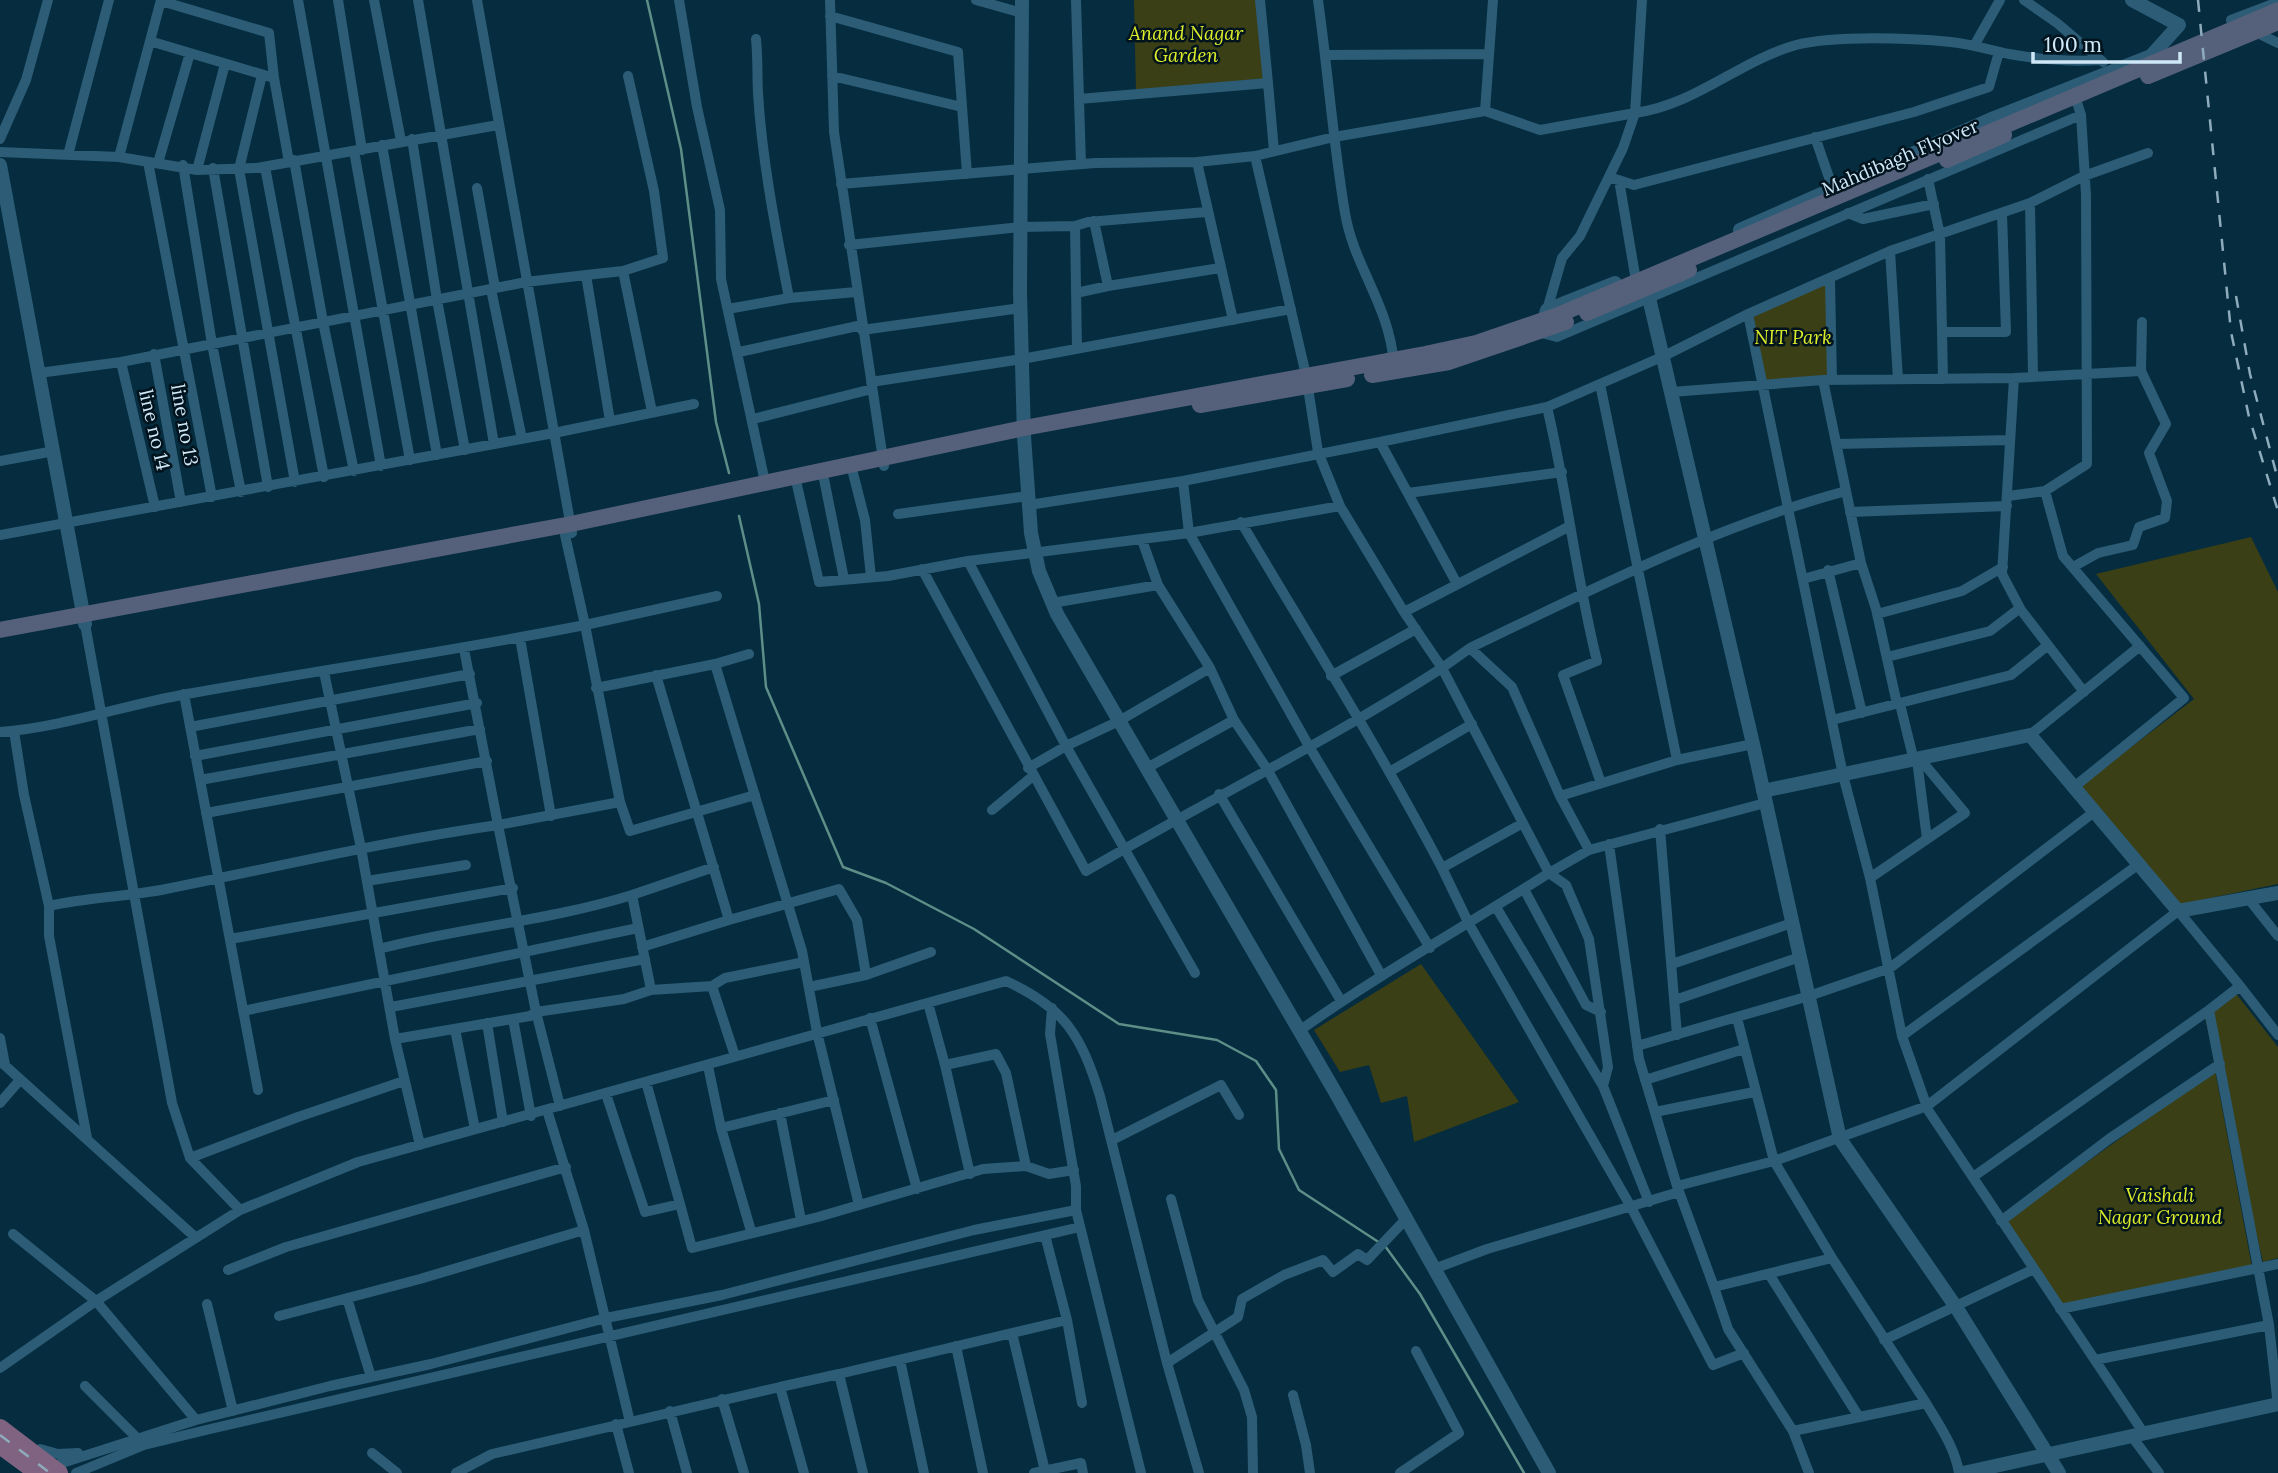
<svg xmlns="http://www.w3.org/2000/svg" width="2278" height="1473" viewBox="0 0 2278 1473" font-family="Lora,serif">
  <rect width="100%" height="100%" fill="#052c3f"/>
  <path fill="#3b3f16" d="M 1134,0 L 1259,0 L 1268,83 L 1136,93 Z
    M 1830,280 L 1832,380 L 1764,383 L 1748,314 Z
    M 2251,537 L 2278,592 L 2278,884 L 2176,905 L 2079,787 L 2194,699 L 2096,574 Z
    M 1421,964 L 1519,1102 L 1414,1142 L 1407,1096 L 1381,1103 L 1369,1065 L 1340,1072 L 1314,1030 Z
    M 2234,991 L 2278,1047 L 2278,1258 L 2263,1262 L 2205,1018 Z
    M 2215,1070 L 2252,1267 L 2061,1307 L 2004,1222 Z"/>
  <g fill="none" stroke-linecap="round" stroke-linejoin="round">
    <path stroke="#5d8e88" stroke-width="2.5" d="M 647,0 L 681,149 L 716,422 L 729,473
      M 739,516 L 759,604 L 766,687 L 843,867 L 886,883 L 974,929 L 1119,1024 L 1217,1040 L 1256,1061 L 1276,1090 L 1279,1149 L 1299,1190 L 1380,1243
      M 1385,1246 L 1420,1294 L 1524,1473"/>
    <path stroke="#2c5c76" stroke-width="10" d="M 298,0 L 381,466
      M 338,0 L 362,150
      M 374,0 L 401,141
      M 418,0 L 494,444
      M 477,0 L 572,533
      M 679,0 L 697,107 L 720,210 L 721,279 L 765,482
      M 830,0 L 834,132 L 884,466
      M 976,0 L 1022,13
      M 1076,0 L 1081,164
      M 1318,0 C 1328,71 1333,142 1345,213 C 1354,267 1389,304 1394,364
      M 1493,0 L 1485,111 L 1334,137 L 1255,156 L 1306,375 L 1318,452 L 1340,506 L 1404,612 L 1442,668 L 1470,648 C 1593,589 1715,526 1846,491
      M 2024,0 L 2057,23 L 2103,62
      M 161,1 L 269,33 L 274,78
      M 830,16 L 958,52 L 967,174
      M 2231,20 L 2278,43
      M 2231,20 L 2278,2
      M 756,39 C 758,58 757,75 758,93 C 762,161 776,231 789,298 L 856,292
      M 153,42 L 274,78 L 289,162
      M 1974,46 L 2000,0
      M 1326,55 L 1489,54
      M 262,75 L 239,169 L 295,482
      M 832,76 L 962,107
      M 1268,83 L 1274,151
      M 1079,99 L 1268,83 L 1260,0
      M 1485,111 L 1540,130 L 1635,113 L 1642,0
      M 1815,137 L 1833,189
      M 0,139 L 26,80 L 48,0
      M 412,139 L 437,300 L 465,450
      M 382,145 L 437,455
      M 354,151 L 410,460
      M 0,152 L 119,157 L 197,170 L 257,168 L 498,125
      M 68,155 L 109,0
      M 119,157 L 161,0
      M 294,160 L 323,322 L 354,471
      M 148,162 L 212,497
      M 1197,162 L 1233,320
      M 158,163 L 190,53
      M 183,165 L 212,344 L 241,492
      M 265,167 L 324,477
      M 213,168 L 268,487
      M 197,170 L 225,64
      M 1609,177 L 1634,185 L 1914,112 L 1989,87 L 1999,52
      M 1928,179 L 1940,235 L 1943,379
      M 1619,180 L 1635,275
      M 841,184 L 1095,163 L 1197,162 L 1255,156
      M 477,188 L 495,288
      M 2030,203 L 2033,376
      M 1848,213 L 1863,219 L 1934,204
      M 1094,221 L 1108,286 L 1220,268
      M 1075,226 L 1088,222 L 1206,212
      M 849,245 L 1021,227 L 1075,226 L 1077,349
      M 1890,251 L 1898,379
      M 623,271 L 652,412
      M 586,275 L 623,271 L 663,258 L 654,191 L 628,76
      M 1830,280 L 1832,380
      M 491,289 L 522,439
      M 1076,293 L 1108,286
      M 728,309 L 789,298
      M 1547,310 L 1562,258 L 1580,236 L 1623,148 L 1635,113 C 1695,105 1739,61 1796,45 C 1835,35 1911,38 1951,42 C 1971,44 1990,50 2009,54 C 2037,59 2071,62 2100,60
      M 862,330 L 1021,308
      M 1942,332 L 2006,332 L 2002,213
      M 1541,333 L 1557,337 L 2081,115
      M 739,352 L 862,325
      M 154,354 L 181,502
      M 121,362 L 155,507
      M 39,373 L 121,362 L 526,282 L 586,275 L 610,421
      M 2014,378 L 2002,574 L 2021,610 L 2084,692
      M 1823,380 L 1861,563
      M 871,382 L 1022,359 L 1291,309
      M 1600,384 L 1677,760
      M 1672,392 L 1823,380 L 2014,378 L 2141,371 L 2142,322
      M 1547,407 C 1567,491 1576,577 1597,661 L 1563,675 L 1601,783
      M 753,419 L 872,389
      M 1380,442 L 1547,407 L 1664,356 L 1748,314
      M 1837,444 L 2010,440
      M 0,461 L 54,451
      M 853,473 L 865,520 L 871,577
      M 824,479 L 844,579
      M 797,485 L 819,582 L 888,576 L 968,561 L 1189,533 L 1183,481 L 1380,442 L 1456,582
      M 2045,491 L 2063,556 L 2184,698 L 2074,787
      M 1408,493 L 1562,472
      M 2008,496 L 2045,491 L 2087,464 L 2086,195 L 2081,115 L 2073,90
      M 1029,505 L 1183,481
      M 1340,506 L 1189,533 L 1310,748 L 1430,948
      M 1850,512 L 2007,506
      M 898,514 L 1028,496
      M 1241,522 C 1309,637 1380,750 1442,868 L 1523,823
      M 0,535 L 554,433 L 694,404
      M 968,561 L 1066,746 L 1195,973
      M 2073,567 L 2098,553 L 2133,545 L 2139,527 L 2165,518 L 2167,501 L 2149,453 L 2166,424 L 2141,371
      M 922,569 L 1086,871 C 1204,802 1327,742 1442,668 L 1549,873 C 1466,926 1379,974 1299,1031
      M 1828,570 L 1862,713
      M 1803,579 L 1861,563 L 1876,609 L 1897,704
      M 1158,585 L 1210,668
      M 1052,603 L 1158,585 L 1142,540
      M 1404,612 L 1570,526
      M 1877,614 L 1962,591 L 2003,567
      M 85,624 L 172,1103 L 190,1158 L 240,1210
      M 520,638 L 551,816
      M 1470,648 L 1512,687 L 1560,796 L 1677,760 L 1753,744
      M 464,649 L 498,825 L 620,802 L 585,625 L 717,596
      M 1887,657 L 1990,631 L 2020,608
      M 715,664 L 749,654
      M 324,672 L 361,848 L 395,1039 L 420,1145
      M 656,675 L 729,920 L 839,889 L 857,920 L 866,975
      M 1331,676 L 1416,629
      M 596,688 L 715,664 L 802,951 L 817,1032 L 859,1205
      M 184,694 L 258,1090
      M 1900,704 L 1914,761
      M 1832,720 L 2011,675 L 2048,645
      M 190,727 L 470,674
      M 14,731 L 24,795 L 49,906 L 49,936 L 87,1138
      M 0,732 C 64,727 124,705 187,694 C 320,670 453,651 585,625 L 565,535
      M 2030,735 L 2140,646
      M 195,756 L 477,703
      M 1920,759 L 1965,813 L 1927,839
      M 1028,768 L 1066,746 L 1119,721 L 1210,668 L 1234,720 L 1267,769 L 1381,975
      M 1147,768 L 1234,720
      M 1391,771 L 1472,724
      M 200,780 L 480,729
      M 1219,794 L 1341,1001
      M 1560,796 L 1589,850
      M 620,802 L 630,831 L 755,795
      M 992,810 L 1033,776
      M 206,813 L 487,761
      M 1660,829 L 1677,1035
      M 1609,844 L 1639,1059 L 1677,1186 L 1774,1161 L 1927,1106 L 2178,911
      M 1442,868 L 1469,924 L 1631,1207 L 1713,1365 L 1744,1353
      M 1870,878 L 1927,839 L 1917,760
      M 367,881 L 466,865
      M 1524,889 L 1586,1005 L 1601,1012
      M 632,895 L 714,867
      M 2247,897 L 2278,936
      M 49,906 C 87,897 127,897 166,889 C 276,867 386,841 498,825 L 536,1012 L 530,1016 L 395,1039
      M 1496,907 L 1603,1086 L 1608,1067 L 1589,939 L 1566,885 L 1549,873 L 1589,850 L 1765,803
      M 2180,913 L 2240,986 L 2209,1010 L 2269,1325 L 2278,1406
      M 230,939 L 513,888
      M 642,947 L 729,920
      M 379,949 C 462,927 549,921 632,895 L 651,990 L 624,999 L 536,1012 L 560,1106
      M 1672,964 L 1792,923
      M 2240,986 L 2278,1035
      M 809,987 L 866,975 L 931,952
      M 651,990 L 712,986
      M 1675,1000 L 1800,957
      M 928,1003 L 945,1065
      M 391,1007 L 645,959
      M 1052,1008 L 1050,1034 L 1076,1186 L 1076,1210 L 1141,1473
      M 243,1011 L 638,928
      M 870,1018 L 917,1189
      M 513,1019 L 531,1116
      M 487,1023 L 503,1122
      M 455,1029 L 475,1129
      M 1902,1036 L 2139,864
      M 0,1038 L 5,1065
      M 1637,1046 L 1809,996 L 1890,968 L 2094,812
      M 735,1056 L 712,986 L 725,978 L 804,962
      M 0,1061 L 195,1237
      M 708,1066 L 721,1128
      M 1645,1080 L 1744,1049
      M 646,1082 L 680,1204
      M 1603,1086 L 1649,1202
      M 606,1094 L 645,1212 L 680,1204 L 692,1248 L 818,1217 L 983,1169 L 1026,1166 L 1049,1174 L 1074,1170
      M 0,1103 L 19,1081
      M 1655,1112 L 1754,1092
      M 780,1113 L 801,1220
      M 1112,1140 L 1221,1085 L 1239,1115
      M 190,1158 L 298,1117 L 404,1081
      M 970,1174 L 945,1065 L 996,1054 L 1006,1073 L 1026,1166
      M 1973,1177 L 2209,1010
      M 1677,1186 L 1714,1287 L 1832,1258 L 1774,1161 L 1737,1018
      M 1171,1199 L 1198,1300 L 1244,1390 L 1252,1417 L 1253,1473
      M 2001,1221 L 2109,1139 L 2220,1064
      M 751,1231 L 721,1128 L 834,1100
      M 13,1234 L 96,1301 L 196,1420
      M 1434,1269 L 1487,1249 L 1679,1192
      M 228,1270 L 286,1247 L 566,1167
      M 1769,1274 L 1859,1417
      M 1714,1287 L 1728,1329 L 1793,1431
      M 347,1298 L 371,1377
      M 207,1304 L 233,1411
      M 2060,1309 L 2278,1264
      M 279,1316 L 420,1279 L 584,1230
      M 1067,1320 L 1082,1403
      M 1012,1333 L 1045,1471
      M 1884,1340 L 2034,1269
      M 956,1346 L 983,1473
      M 900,1360 L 924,1473
      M 2095,1360 L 2269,1325
      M 1167,1363 L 1238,1317 L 1242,1299 L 1284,1275 L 1323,1260 L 1333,1272 L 1358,1254 L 1367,1260 L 1405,1220
      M 0,1368 L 96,1301 L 240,1210 L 358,1162 L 1006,981 C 1065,1008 1081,1035 1100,1096 L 1167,1363 L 1199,1473
      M 839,1374 L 1067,1320 L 1045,1235
      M 85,1386 L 136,1437
      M 780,1387 L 839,1374 L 863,1473
      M 1293,1395 L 1306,1445 L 1310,1473
      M 722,1399 L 744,1473
      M 1926,1403 C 1939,1425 1955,1447 1959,1473
      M 670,1411 L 687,1473
      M 630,1422 L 780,1387 L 804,1473
      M 616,1424 L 629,1473
      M 2145,1435 L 1928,1110 L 1902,1036 L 1870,878 L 1843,775 L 1748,314 L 1890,251 L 2030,203 L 2084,176 L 2148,153
      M 2133,1438 L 2159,1473
      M 40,1449 L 58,1454 L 78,1453
      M 372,1453 L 397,1473
      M 52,1471 L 59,1464 L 196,1420 L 330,1386 L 431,1364 L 606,1318 L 722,1295 L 974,1230 L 1076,1210
      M 76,1473 L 144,1445 L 206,1430 L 1080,1227
      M 456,1473 L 492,1454 L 630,1422 L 584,1230 L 547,1110
      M 1034,1473 L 1081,1463 L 1083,1473
      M 1400,1473 L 1459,1433 L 1416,1351
      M 1809,1473 L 1793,1431 L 1926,1403 L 1832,1258"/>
    <path stroke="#2c5c76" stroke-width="14" d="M 1022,0 L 1020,292 L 1024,436 L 1031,533 L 1039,571 L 1057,614 L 1334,1090 L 1549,1473
      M 0,165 L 85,624
      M 1740,230 L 1994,118 L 2151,56 L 2179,25 L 2132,0
      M 1649,298 L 1753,744 L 1840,1139 L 1956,1307 L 2059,1473
      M 1544,320 L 1547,310 L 1615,283
      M 1763,791 L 2030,735 L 2178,911 L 2278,893
      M 1963,1473 L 2278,1404"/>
    <path stroke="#55607b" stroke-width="16" d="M 2148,76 L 2278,22
      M 1947,160 L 2004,135
      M 1587,313 L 1689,270
      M 1372,375 L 1449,362 L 1566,322
      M 1200,405 L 1347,379
      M 0,630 L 571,524 L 1024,428 L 1425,354 L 1476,343 L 1558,315 L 2278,10"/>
    <path stroke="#7f6381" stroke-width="18" d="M 0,1428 L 59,1473
      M 0,1445 L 38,1473"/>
    <path stroke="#8eacbc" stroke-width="2.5" stroke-dasharray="12 12" stroke-linecap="butt" d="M 2198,0 L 2231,332 L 2249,417 L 2278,511
      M 2236,296 L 2250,374 L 2278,480
      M 0,1435 L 50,1473"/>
  </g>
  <g text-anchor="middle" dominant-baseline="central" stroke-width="5" stroke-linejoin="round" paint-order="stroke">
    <g font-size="19" font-style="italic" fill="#dded2a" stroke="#01131d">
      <text x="1186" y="33">Anand Nagar<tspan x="1186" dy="22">Garden</tspan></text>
      <text x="1793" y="337">NIT Park</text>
      <text x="2160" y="1195">Vaishali<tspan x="2160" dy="22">Nagar Ground</tspan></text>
    </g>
    <g font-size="19" fill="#cfe8f7" stroke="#01131d">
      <text transform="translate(1900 157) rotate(-23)">Mahdibagh Flyover</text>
      <text transform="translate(185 425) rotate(80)">line no 13</text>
      <text transform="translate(155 430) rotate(77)">line no 14</text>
    </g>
  </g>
  <path d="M2033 52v10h147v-10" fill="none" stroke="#cfe8f7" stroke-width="3.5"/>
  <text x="2044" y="52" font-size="21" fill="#cfe8f7" stroke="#01131d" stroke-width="5" paint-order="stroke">100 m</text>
</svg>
